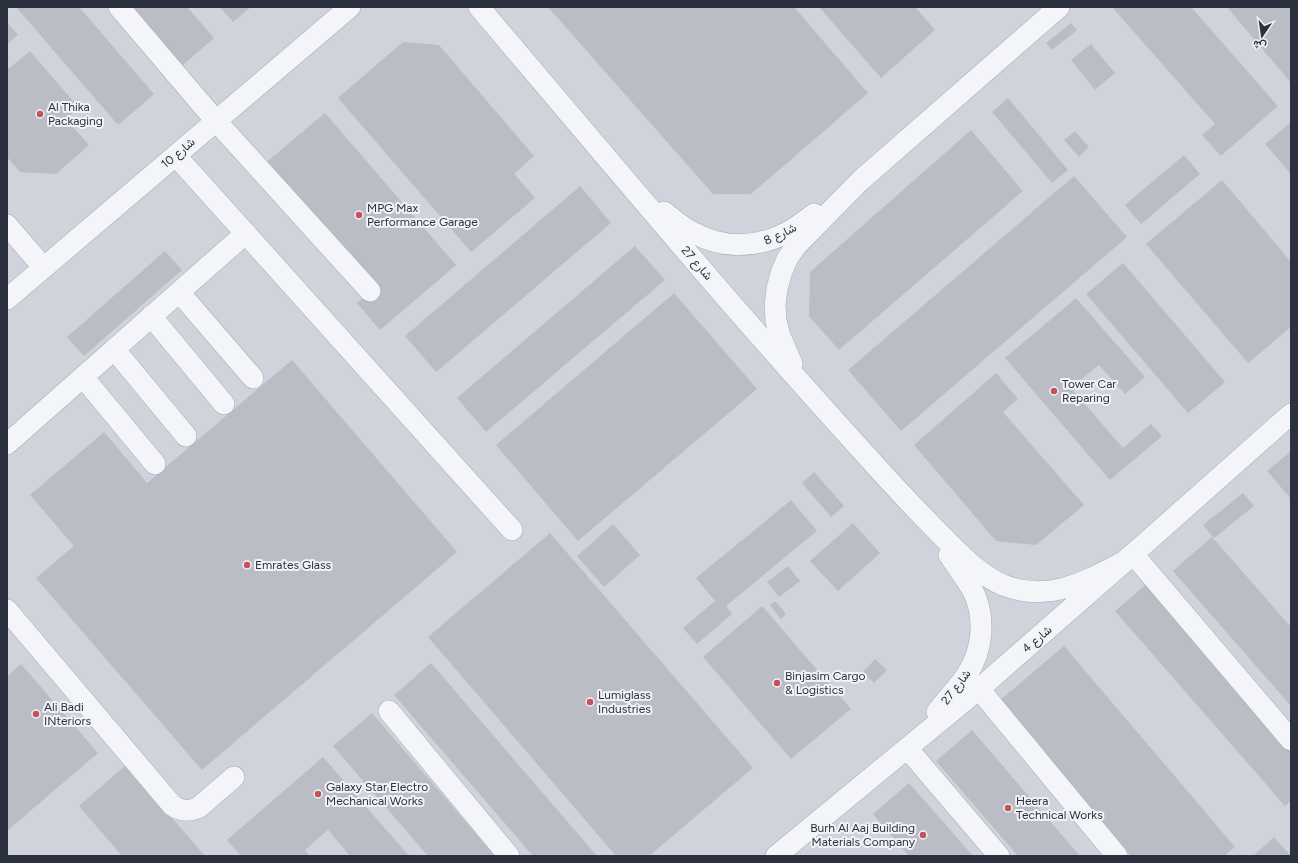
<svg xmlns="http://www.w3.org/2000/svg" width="1298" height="863" viewBox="0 0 1298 863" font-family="Figtree,Vazirmatn,sans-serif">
  <rect width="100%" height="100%" fill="#e2e4e9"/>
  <path fill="#d0d3db" d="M 7,7 L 1291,7 L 1291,856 L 7,856 Z"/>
  <path fill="#babdc5" d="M 16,7 L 79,7 L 154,94 L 118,125 Z
    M 120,7 L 187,7 L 214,38 L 176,71 Z
    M 220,7 L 251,7 L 233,22 Z
    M 548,7 L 794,7 L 868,93 L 751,194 L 713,194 Z
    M 819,7 L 915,7 L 935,30 L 881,78 Z
    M 1112,7 L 1191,7 L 1278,106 L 1221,156 L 1202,135 L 1215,124 Z
    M 1227,7 L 1291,7 L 1291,83 Z
    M 7,22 L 18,35 L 7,44 Z
    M 1071,23 L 1077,30 L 1052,50 L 1046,43 Z
    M 403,42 L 439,45 L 534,156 L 514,174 L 535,198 L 471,252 L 338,98 Z
    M 1091,44 L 1115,73 L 1095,90 L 1071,60 Z
    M 30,51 L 79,108 L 66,119 L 89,145 L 56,174 L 20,172 L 7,157 L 7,70 Z
    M 1008,98 L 1068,170 L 1052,183 L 992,112 Z
    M 325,113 L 456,265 L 380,330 L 357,303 L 371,291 L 263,165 Z
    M 1291,122 L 1291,174 L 1265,144 Z
    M 971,130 L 1023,191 L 839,350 L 809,316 L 810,272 Z
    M 1075,131 L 1089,147 L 1079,157 L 1064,140 Z
    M 1184,155 L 1200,174 L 1141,224 L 1125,205 Z
    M 1074,176 L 1127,237 L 901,431 L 848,370 Z
    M 1222,180 L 1291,262 L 1291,327 L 1248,363 L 1146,244 Z
    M 580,186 L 611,223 L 436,372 L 405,336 Z
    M 635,246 L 665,280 L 486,432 L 457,398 Z
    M 165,251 L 182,270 L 84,356 L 67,337 Z
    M 1123,263 L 1225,382 L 1188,413 L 1086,294 Z
    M 674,293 L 757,389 L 578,541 L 496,445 Z
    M 1076,298 L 1145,377 L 1125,394 L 1099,365 L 1071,388 L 1123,448 L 1151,424 L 1162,436 L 1110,480 L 1005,358 Z
    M 292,360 L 457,552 L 202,770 L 36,578 L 74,546 L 30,495 L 104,432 L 147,483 Z
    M 996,373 L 1018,399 L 1003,412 L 1084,505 L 1036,545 L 996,541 L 914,445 Z
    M 1291,451 L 1291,499 L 1267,471 Z
    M 814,472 L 844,506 L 831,517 L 802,483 Z
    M 1243,493 L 1254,506 L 1214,538 L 1203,525 Z
    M 791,500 L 817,531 L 726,606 L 732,614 L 697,644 L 683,628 L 715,601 L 696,578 Z
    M 853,523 L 880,553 L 838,591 L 810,561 Z
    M 613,524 L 640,555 L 604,587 L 577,556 Z
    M 550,533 L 753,768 L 649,856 L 616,856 L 428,637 Z
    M 1212,537 L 1291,627 L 1291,706 L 1173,571 Z
    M 788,566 L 800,581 L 779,597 L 767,582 Z
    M 1150,581 L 1291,743 L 1291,801 L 1285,806 L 1115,611 Z
    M 775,601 L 786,614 L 781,619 L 770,605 Z
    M 762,606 L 851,709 L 791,759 L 703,657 Z
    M 1064,646 L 1235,847 L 1224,856 L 1131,856 L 999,701 Z
    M 875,659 L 887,670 L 874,683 L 863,672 Z
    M 431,663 L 597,856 L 533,856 L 394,695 Z
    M 21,664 L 98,753 L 7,831 L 7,676 Z
    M 372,713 L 495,856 L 428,856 L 333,746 Z
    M 972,730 L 1080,856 L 1018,856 L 936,761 Z
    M 323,757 L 409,856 L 350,856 L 328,830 L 305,850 L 310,856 L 241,856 L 227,840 Z
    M 126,765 L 205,856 L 122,856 L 79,806 Z
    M 909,783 L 973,856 L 909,856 L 873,814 Z
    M 1274,837 L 1291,856 L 1253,856 Z"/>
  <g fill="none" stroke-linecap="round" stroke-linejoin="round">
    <g stroke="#a8abb3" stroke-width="22">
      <path id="minor" d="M 119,7 L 216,121 L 370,291
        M 479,7 C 606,157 732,308 864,453 C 891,483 918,512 946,540 C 963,557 980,575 1003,585 C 1049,603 1084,582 1124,562
        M 176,156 L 512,530
        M 664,212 C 673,219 683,228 694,233 C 723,249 757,248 786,233 C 796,228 805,221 814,214
        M 7,225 L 43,267
        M 179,292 L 253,378
        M 7,299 L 350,7
        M 151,316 L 224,404
        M 114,349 L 186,436
        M 792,364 L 780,336 L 776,321 L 775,305 L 777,289 L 781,274 L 787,259 L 796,246 L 861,180 L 1059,7
        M 83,377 L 155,464
        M 7,444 L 246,233
        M 1133,554 L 1291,740
        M 7,610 L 172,805 C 180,811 187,812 198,808 L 234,777
        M 979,689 L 1117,856
        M 389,711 L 509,856
        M 937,712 C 946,700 957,689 966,676 C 983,651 986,618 973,591 C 966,578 957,567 949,555
        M 907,748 L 999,856
        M 776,856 L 979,689 L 1124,562 L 1291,414"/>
    </g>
    <use href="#minor" stroke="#f4f5f8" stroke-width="21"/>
  </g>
  <g fill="#c1545b" stroke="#f1f3f7" stroke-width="1.5">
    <circle cx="40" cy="114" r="4"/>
    <circle cx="359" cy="215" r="4"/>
    <circle cx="1054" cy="391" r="4"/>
    <circle cx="247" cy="565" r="4"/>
    <circle cx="777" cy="683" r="4"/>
    <circle cx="590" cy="702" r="4"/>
    <circle cx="36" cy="714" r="4"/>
    <circle cx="318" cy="794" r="4"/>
    <circle cx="1008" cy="808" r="4"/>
    <circle cx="923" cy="835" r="4"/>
  </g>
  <g text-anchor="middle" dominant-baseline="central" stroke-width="4" stroke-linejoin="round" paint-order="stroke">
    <g font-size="12" fill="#2c313f" stroke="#f1f3f7" text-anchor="start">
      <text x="48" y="107">Al Thika<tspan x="48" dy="14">Packaging</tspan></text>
      <text x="367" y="208">MPG Max<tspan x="367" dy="14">Performance Garage</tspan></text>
      <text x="1062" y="384">Tower Car<tspan x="1062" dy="14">Reparing</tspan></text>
      <text x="255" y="565">Emrates Glass</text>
      <text x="785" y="676">Binjasim Cargo<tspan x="785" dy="14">&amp; Logistics</tspan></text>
      <text x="598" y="695">Lumiglass<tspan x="598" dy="14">Industries</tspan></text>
      <text x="44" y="707">Ali Badi<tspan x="44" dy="14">INteriors</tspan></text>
      <text x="326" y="787">Galaxy Star Electro<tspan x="326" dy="14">Mechanical Works</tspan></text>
      <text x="1016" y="801">Heera<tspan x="1016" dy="14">Technical Works</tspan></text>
      <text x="915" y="828" text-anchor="end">Burh Al Aaj Building<tspan x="915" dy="14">Materials Company</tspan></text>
    </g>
    <g font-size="12" fill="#2c313f" stroke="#f1f3f7">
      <text transform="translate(178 153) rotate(-40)">شارع 10</text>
      <text transform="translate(780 234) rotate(-25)">شارع 8</text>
      <text transform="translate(697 263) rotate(49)">شارع 27</text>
      <text transform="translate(1037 639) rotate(-41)">شارع 4</text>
      <text transform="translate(956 687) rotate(-53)">شارع 27</text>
    </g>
  </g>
  <rect width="1298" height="863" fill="none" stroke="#2c313f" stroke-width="16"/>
  <g transform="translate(1262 36) rotate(193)" stroke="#f1f3f7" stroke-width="3" paint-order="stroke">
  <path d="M0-3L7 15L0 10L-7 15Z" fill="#2c313f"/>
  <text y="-6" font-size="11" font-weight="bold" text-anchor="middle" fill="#2c313f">ش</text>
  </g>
</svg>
